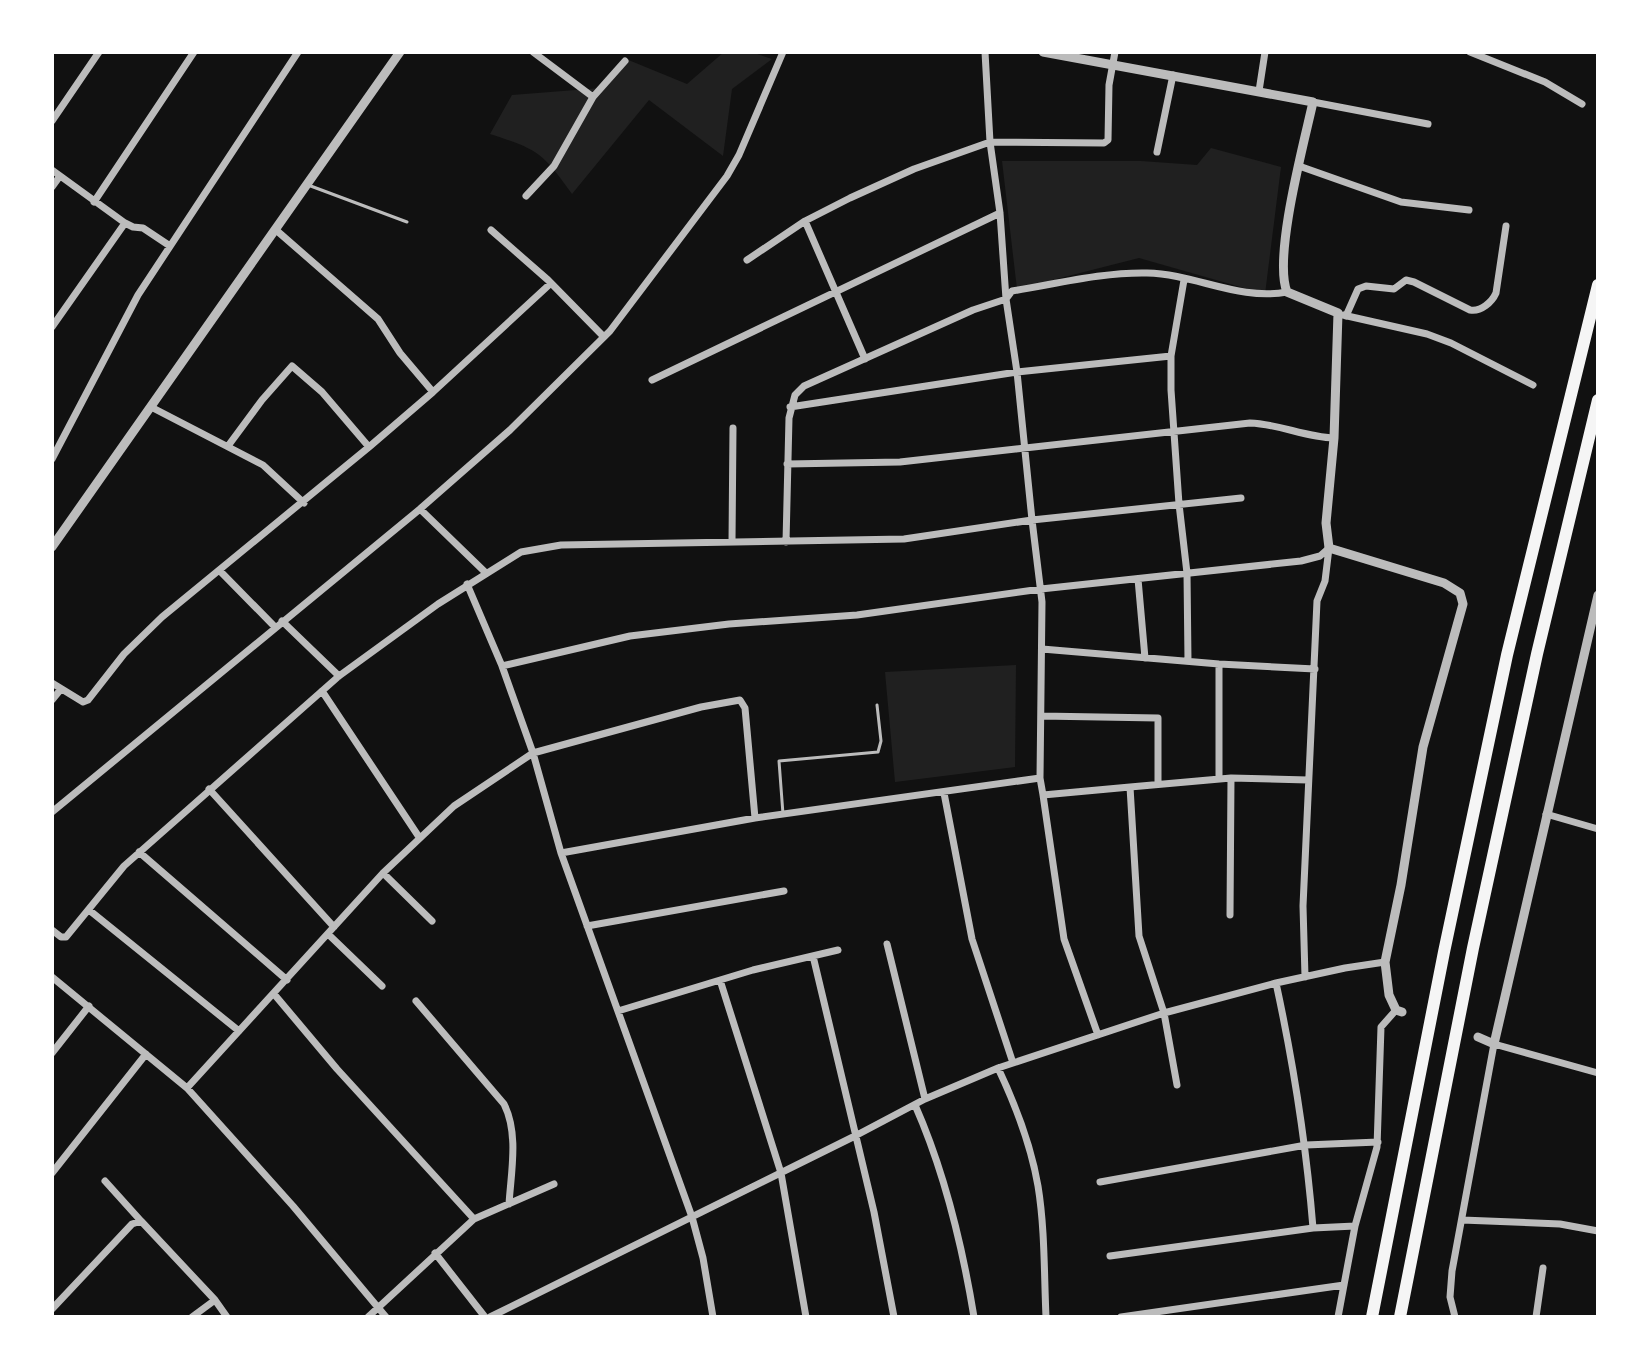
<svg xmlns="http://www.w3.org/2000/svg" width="1650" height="1369" viewBox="0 0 1650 1369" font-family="'PT Sans',sans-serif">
  <rect width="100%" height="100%" fill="#111"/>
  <path fill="#202020" d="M 724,52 L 751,52 L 772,59 L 732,89 L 723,156 L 649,100 L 572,194 C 542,152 539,150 490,134 L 512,95 L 601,88 L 626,59 L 687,84 Z
    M 1211,148 L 1281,167 L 1265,294 L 1139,258 L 1017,289 L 1002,161 L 1141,161 L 1197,165 Z
    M 1016,665 L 1015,767 L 895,782 L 885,672 Z"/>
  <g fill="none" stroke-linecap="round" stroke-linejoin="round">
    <path stroke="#bcbcbc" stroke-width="3" d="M 308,185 L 407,222
      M 783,814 L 779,761 L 878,752 L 881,741 L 877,705"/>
    <path stroke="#bcbcbc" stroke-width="7" d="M 533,52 L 593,97 L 625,61
      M 1470,52 L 1545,82 L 1582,104
      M 1259,91 L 1265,52
      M 1313,102 L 1428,124
      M 52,121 L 99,52
      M 1157,152 L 1173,75
      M 1299,166 L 1401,202 L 1469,210
      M 52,170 L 125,223 L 133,227 L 143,228 L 170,246
      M 52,187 L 60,176
      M 526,196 L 554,166 L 593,97
      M 94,202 L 194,52
      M 805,221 L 865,359
      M 276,230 L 378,319 L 400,353 L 433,392
      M 491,230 L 548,280 L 604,337
      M 747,260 L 805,221 L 850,198 L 914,169 L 990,142 L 1104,143 L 1108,140 L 1109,85 L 1115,52
      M 1184,280 L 1171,356 L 1171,390 L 1179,504 L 1187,573 L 1188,661
      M 1343,315 L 1427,334 L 1451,343 L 1533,385
      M 1346,316 L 1358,289 L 1366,286 L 1394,289 L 1406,280 L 1414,282 L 1470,310 C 1481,312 1492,302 1496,293 L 1506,226
      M 52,327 L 125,223
      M 652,380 L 1000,213
      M 151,407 L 263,465 L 304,503
      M 790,407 L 1017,372 L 1171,356
      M 228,446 L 262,400 L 292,366 L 322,392 L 369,447
      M 52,459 L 138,295 L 298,52
      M 787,464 L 900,462 L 1250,423 C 1279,424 1305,437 1334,438
      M 420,509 L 486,573
      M 732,542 L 733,428
      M 786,542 L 789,418 L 795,395 L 804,386 L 973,310 L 1006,299 L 1012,291 C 1056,284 1103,272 1147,273 C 1195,274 1239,301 1287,292
      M 220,571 L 275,627
      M 1138,579 L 1145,658
      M 467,584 L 502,666 L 533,753 L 561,853 L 692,1217 L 703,1258 L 713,1317
      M 282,621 L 339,676
      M 1042,649 L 1219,664 L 1315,669
      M 502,666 L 630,636 L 729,624 L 857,615 L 1041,589 L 1301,561 L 1320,556 L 1329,548
      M 52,683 L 83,702 L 88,700 L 124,654 L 162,617 L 369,447 L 433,392 L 550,284
      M 322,691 L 419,837
      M 52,700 L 61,689
      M 1041,716 L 1158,718 L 1158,784
      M 1219,778 L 1219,664
      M 1130,787 L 1231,778 L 1308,780
      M 209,789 L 334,927
      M 944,793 L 972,939 L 1013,1063
      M 1043,795 L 1064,939 L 1098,1035
      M 52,812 L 420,509 L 510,430 L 610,331 L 727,176 L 739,155 L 783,52
      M 1546,814 L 1598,829
      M 139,852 L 287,980
      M 561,853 L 755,818 L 1040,778
      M 383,873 L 432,921
      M 89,910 L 239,1031
      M 1230,915 L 1231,778
      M 587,926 L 784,891
      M 52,930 L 61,937 L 66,937 L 124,866 L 339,676 L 438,604 L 521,552 L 561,545 L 904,539 L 1032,520 L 1017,372 L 1006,299 L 1000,213 L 990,142 L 985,52
      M 328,934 L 382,986
      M 887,944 L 925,1099
      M 813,956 L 874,1212 L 894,1317
      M 52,977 L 187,1088 L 293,1206 L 386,1317
      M 1305,977 L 1303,906 L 1317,601 L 1325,581 L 1329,548
      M 720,980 L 781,1173 L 806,1317
      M 1276,983 C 1294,1066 1306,1142 1313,1228
      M 274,994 L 337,1069 L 474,1219 L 368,1317
      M 416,1001 L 504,1104 C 519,1134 511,1172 509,1204
      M 618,1011 L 753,970 L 838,950
      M 52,1053 L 89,1006
      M 998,1068 C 1016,1106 1031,1145 1038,1186 C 1045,1229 1044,1274 1046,1317
      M 1177,1085 L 1164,1013 L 1139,936 L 1130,787 L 1043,795 L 1040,778 L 1042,602 L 1032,520 L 1241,498
      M 187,1088 L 383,873 L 454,806 L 533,753 L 701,707 L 740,700 L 745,708 L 755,818
      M 915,1105 C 945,1173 962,1244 974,1317
      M 52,1173 L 146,1054
      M 105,1181 L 141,1221
      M 1100,1182 L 1306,1145 L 1378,1142
      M 474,1219 L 554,1184
      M 1462,1220 L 1560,1224 L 1598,1231
      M 435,1253 L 485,1317
      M 1110,1256 L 1313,1228 L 1355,1226
      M 52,1309 L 132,1224 L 141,1221 L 215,1300 L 227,1317
      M 192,1317 L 215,1300
      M 490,1317 L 855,1136 L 925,1099 L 998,1068 L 1164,1013 L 1276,983 L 1345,968 L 1385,962
      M 1121,1317 L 1344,1285
      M 1338,1317 L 1355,1226 L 1377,1147 L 1381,1027 L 1396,1010
      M 1455,1317 L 1450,1297 L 1452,1271 L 1494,1044 L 1598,1073
      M 1536,1317 L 1543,1268"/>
    <path stroke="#bcbcbc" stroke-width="9" d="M 1043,52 L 1313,102 C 1304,143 1273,257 1287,292 L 1338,313 L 1334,438 L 1326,523 L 1329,548 L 1444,583 L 1460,593 L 1463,604 L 1423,747 L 1401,885 L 1385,962 L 1389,995 L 1396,1010 L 1402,1012
      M 52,547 L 400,52
      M 1478,1037 L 1494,1044 L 1598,595"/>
    <path stroke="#f5f5f5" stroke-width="12" d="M 1372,1317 L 1444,952 L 1507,655 L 1598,285
      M 1400,1317 L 1473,948 L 1537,654 L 1598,400"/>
  </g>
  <rect width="1650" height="1369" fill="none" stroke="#ffffff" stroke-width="108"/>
</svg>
